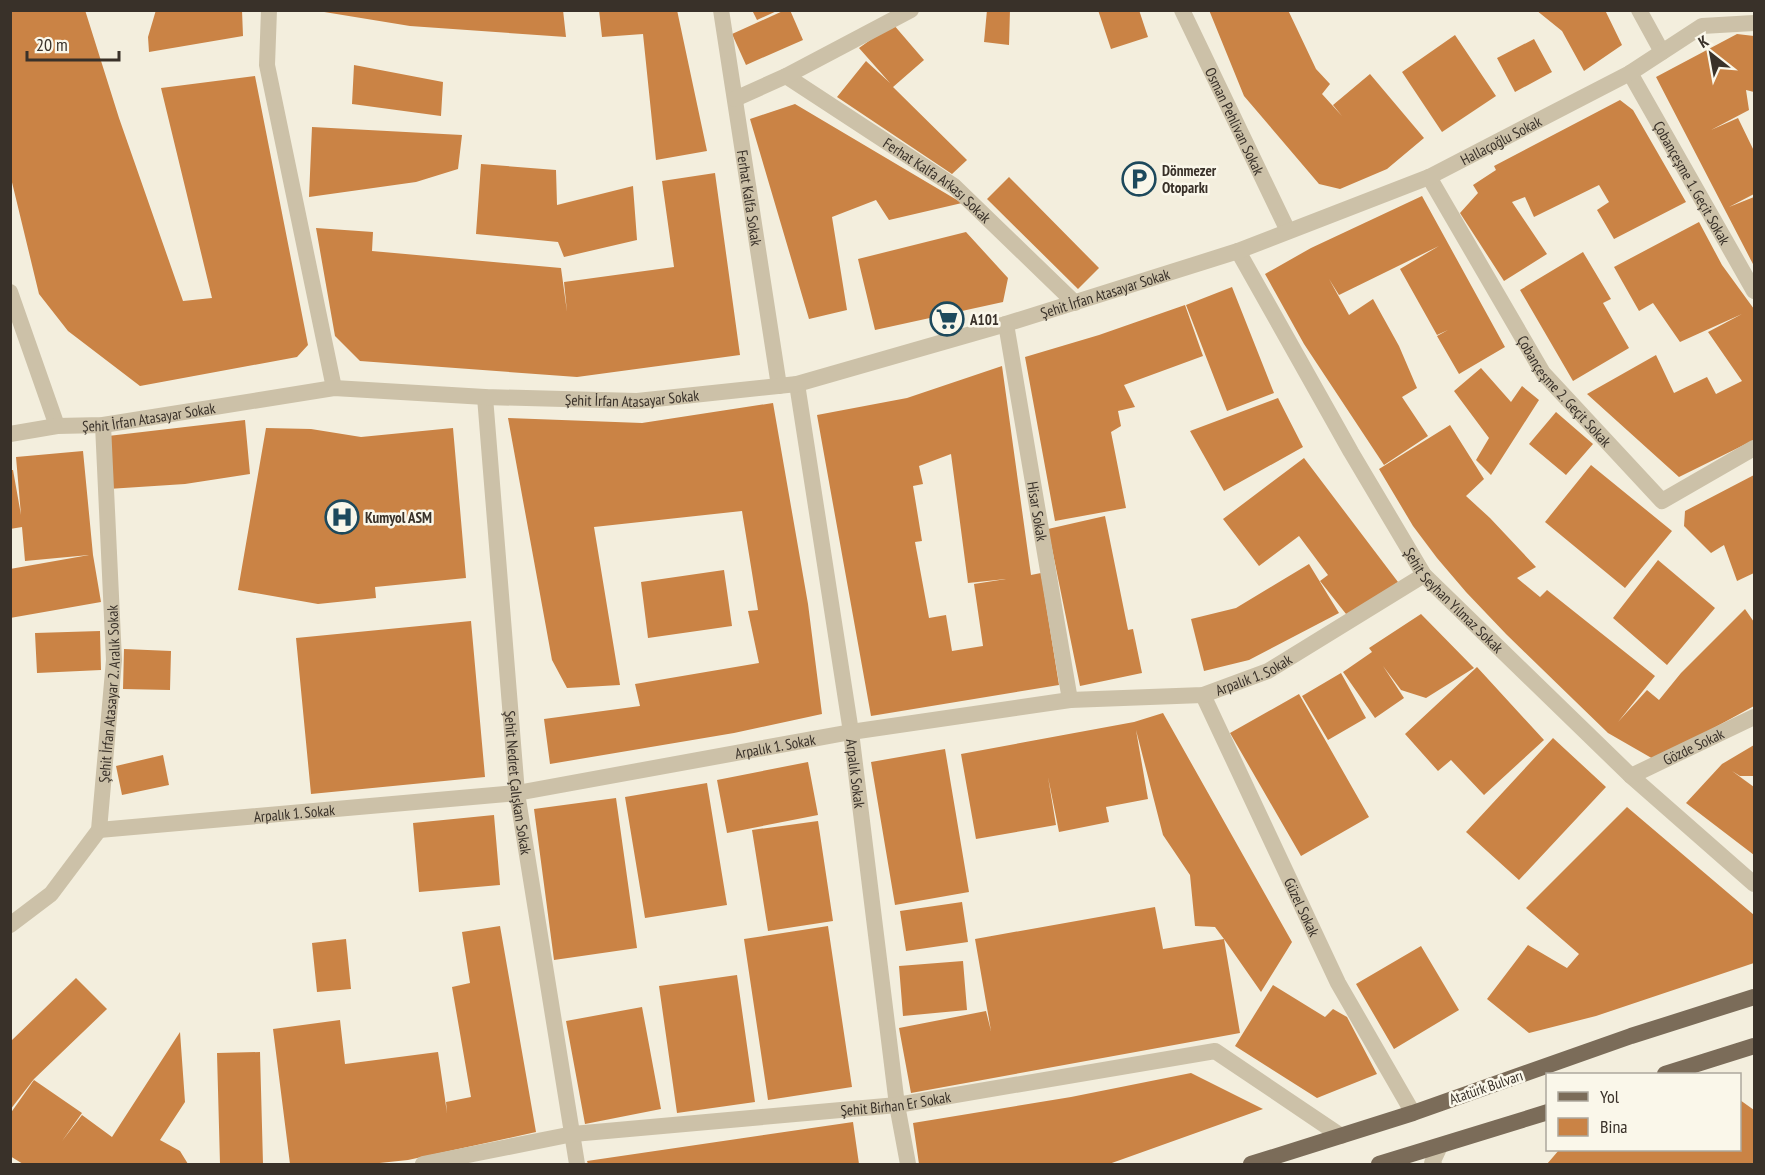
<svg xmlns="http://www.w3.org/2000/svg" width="1765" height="1175" viewBox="0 0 1765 1175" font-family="'PT Sans Narrow',sans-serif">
  <rect width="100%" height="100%" fill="#f3eedd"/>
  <path fill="#ca8345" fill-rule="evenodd" d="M 10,10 L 85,10 L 119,118 L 183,301 L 212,298 L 161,88 L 255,76 L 308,345 L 297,357 L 140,386 L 68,331 L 39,294 L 10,174 Z
    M 156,10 L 242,10 L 243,36 L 149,52 L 148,37 Z
    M 312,10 L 563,10 L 566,37 L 410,26 Z
    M 599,10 L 677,10 L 707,151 L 656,160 L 643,34 L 602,37 Z
    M 752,10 L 779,10 L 757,20 Z
    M 785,10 L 790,10 L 803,40 L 746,65 L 732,34 Z
    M 987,10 L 1010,10 L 1009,45 L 984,42 Z
    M 1098,10 L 1139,10 L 1148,37 L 1111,49 Z
    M 1209,10 L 1288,10 L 1316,69 L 1330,84 L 1322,94 L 1342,116 L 1333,105 L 1370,74 L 1424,138 L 1387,169 L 1340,189 L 1319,184 L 1244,96 Z
    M 1536,10 L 1605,10 L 1622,45 L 1584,71 L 1562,31 Z
    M 893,24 L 924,60 L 893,87 L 967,160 L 952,174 L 837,97 L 866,61 L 890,83 L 859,48 Z
    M 1737,34 L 1754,36 L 1754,92 L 1746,90 L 1749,110 L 1711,130 L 1738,118 L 1754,151 L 1754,194 L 1729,207 L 1754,197 L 1754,266 L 1656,77 Z
    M 1455,35 L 1496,96 L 1442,132 L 1402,72 Z
    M 1534,39 L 1552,72 L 1515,92 L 1497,58 Z
    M 354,65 L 443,82 L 441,116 L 352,104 Z
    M 1620,100 L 1633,110 L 1686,202 L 1614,239 L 1597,210 L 1609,202 L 1599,185 L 1534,217 L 1525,197 L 1512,202 L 1547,254 L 1504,281 L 1460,213 L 1478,193 L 1473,185 L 1496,170 L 1494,166 Z
    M 795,104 L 962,203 L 889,220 L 876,200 L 832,217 L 847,310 L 809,319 L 750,119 Z
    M 312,127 L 462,135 L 458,169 L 416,182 L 309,197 Z
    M 481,164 L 556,170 L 557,205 L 633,186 L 637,240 L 564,257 L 558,242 L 476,234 Z
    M 715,173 L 740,355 L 577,377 L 360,361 L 335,336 L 316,228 L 373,232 L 372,251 L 561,268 L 567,312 L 564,282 L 674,267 L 662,181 Z
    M 1009,177 L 1099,268 L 1078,289 L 987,199 Z
    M 1422,196 L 1505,347 L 1459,374 L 1437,336 L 1448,330 L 1437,335 L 1400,269 L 1439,246 L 1339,295 L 1329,279 L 1349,315 L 1373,299 L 1399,346 L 1417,388 L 1402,397 L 1428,436 L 1384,465 L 1304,344 L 1265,274 L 1311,248 Z
    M 1699,222 L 1722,265 L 1754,309 L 1754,440 L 1679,477 L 1587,394 L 1656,355 L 1674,393 L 1707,377 L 1716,394 L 1742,381 L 1708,332 L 1742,314 L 1680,342 L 1653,303 L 1639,311 L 1614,267 Z
    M 966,232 L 1008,278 L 1003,302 L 875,330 L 858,259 Z
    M 1583,252 L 1611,299 L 1603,303 L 1629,348 L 1573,381 L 1520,290 Z
    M 1232,287 L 1274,393 L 1227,411 L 1186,305 Z
    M 1185,305 L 1203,356 L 1124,385 L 1135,407 L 1118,411 L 1121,426 L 1111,432 L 1126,508 L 1055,521 L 1025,357 L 1099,335 Z
    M 1002,366 L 1031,575 L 1041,573 L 1059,685 L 871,716 L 817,415 L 907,398 ZM 951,454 L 968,583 L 1006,579 L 974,584 L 983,646 L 952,651 L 946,615 L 929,618 L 915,542 L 922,541 L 913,486 L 923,484 L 919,466 Z
    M 1481,368 L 1511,402 L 1522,386 L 1539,400 L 1491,475 L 1476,460 L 1489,438 L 1454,391 Z
    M 1278,398 L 1303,447 L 1224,491 L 1190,431 Z
    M 773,403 L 808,604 L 822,714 L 734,733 L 550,764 L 544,719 L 640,706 L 635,684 L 759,663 L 748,611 L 758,610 L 742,511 L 594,527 L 620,685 L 567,688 L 552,660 L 508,418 L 642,423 Z
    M 1556,412 L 1593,444 L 1566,475 L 1529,444 Z
    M 245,420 L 250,474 L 185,484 L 108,489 L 108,436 Z
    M 1450,425 L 1484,479 L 1466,496 L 1490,518 L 1536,567 L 1517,578 L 1540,597 L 1547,590 L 1655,676 L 1618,722 L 1647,690 L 1659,700 L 1681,673 L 1745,609 L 1754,622 L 1754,706 L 1655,760 L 1608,733 L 1506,634 L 1466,592 L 1437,558 L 1413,526 L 1379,469 Z
    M 266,428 L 311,429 L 361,437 L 453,428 L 466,578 L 375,587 L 376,598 L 318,604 L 238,590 Z
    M 83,451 L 93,555 L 101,602 L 10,618 L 10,569 L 89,555 L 25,561 L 22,527 L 10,529 L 10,470 L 13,470 L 21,515 L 16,457 Z
    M 1304,458 L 1398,582 L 1350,619 L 1320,581 L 1328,575 L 1299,536 L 1259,566 L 1223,519 Z
    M 1591,465 L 1672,531 L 1625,588 L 1545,522 Z
    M 1754,475 L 1754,573 L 1737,581 L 1724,545 L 1711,553 L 1684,526 L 1685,511 Z
    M 1105,516 L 1128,630 L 1133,629 L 1142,673 L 1080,686 L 1048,529 Z
    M 1658,560 L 1715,608 L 1667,665 L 1613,618 Z
    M 1309,564 L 1339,613 L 1249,660 L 1204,671 L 1191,619 L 1236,608 Z
    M 724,570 L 732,626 L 648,638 L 641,582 Z
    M 1421,614 L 1474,668 L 1426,698 L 1401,690 L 1383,666 L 1404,698 L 1375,718 L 1343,672 L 1372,652 L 1369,648 Z
    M 471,621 L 485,777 L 311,794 L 296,638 Z
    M 100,631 L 101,670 L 37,673 L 35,633 Z
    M 124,649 L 171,651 L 170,690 L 123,689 Z
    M 1477,667 L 1544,740 L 1484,795 L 1451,760 L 1438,771 L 1405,734 Z
    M 1341,673 L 1366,718 L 1328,740 L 1302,696 Z
    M 1299,694 L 1369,817 L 1301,856 L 1230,733 Z
    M 1163,713 L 1292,942 L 1261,992 L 1224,939 L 1240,1033 L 911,1093 L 899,1028 L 986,1011 L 991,1031 L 975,939 L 1155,907 L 1163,949 L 1224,939 L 1215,927 L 1195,926 L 1190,875 L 1163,835 L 1136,730 L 1148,799 L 1106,807 L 1109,822 L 1059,832 L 1048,777 L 1056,825 L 976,839 L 961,754 L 1134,722 Z
    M 1553,738 L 1606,787 L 1519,880 L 1466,832 Z
    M 1754,745 L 1754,776 L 1740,776 L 1732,771 L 1754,787 L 1754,855 L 1686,803 L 1722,764 Z
    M 945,749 L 969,892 L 895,905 L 871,762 Z
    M 163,755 L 169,785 L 122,795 L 116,766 Z
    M 808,762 L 818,815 L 727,833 L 717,780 Z
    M 707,783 L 727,905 L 645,918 L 625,797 Z
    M 616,798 L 637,948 L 554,960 L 534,809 Z
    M 1627,807 L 1754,915 L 1754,963 L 1596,1016 L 1529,1033 L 1487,999 L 1528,945 L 1567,968 L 1579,954 L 1526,908 Z
    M 494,815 L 500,885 L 419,892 L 413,823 Z
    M 818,821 L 833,921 L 768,931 L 752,830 Z
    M 962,902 L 968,942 L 906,951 L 900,911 Z
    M 500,926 L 536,1132 L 408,1160 L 370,1164 L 290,1164 L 273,1029 L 340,1020 L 345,1064 L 438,1052 L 447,1113 L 446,1102 L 471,1097 L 452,987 L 470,983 L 462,932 Z
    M 828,926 L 852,1087 L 768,1100 L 744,939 Z
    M 346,939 L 351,989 L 317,992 L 312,943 Z
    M 1421,946 L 1459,1010 L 1394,1049 L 1356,984 Z
    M 963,961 L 967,1010 L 903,1016 L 899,966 Z
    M 737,975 L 755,1102 L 677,1113 L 659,986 Z
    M 76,978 L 107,1009 L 34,1079 L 10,1110 L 10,1042 Z
    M 1273,985 L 1325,1017 L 1333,1009 L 1347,1017 L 1377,1074 L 1317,1098 L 1235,1046 Z
    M 642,1007 L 661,1109 L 585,1124 L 566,1021 Z
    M 180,1032 L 185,1102 L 160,1140 L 180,1151 L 188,1164 L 23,1164 L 10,1156 L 10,1114 L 34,1080 L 82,1113 L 62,1141 L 82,1115 L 112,1137 Z
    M 260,1052 L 263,1164 L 220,1164 L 217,1053 Z
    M 1191,1073 L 1263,1109 L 1109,1164 L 919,1164 L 913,1123 L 1071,1097 Z
    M 1740,1100 L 1754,1110 L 1754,1164 L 1547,1164 L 1559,1150 L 1740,1150 Z
    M 853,1122 L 859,1164 L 588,1164 L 587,1161 Z"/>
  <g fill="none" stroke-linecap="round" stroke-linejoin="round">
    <g stroke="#ccc1a8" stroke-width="16">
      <path d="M 269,10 L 267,65 L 334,388"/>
      <path id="s1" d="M 721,10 L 779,386"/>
      <path id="s2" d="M 1182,10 L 1288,231"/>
      <path d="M 1639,10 L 1662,52"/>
      <path id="s3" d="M 1630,73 L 1754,291"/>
      <path id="s4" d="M 786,76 L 954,186 L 1075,303"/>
      <path d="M 735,99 L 786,76 L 911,10"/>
      <path id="s5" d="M 1429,177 L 1543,373 L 1662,501 L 1754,448"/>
      <path id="s6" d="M 1238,251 L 1351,452 L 1424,575 L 1631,776 L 1754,884"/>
      <path d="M 10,292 L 57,426"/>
      <path id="s7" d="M 1006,324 L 1070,700"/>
      <path id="s8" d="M 797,384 L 851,732 L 897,1105 L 908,1164"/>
      <path id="s9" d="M 485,397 L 517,793 L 577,1164"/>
      <path id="s10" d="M 10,434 L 57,426 L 103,425 L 334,388 L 485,397 L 637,401 L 797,384 L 1006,324 L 1238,251 L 1429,177 L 1630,73 L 1702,26 L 1754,23"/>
      <path id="s11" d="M 1203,695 L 1338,983 L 1413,1113"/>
      <path id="s12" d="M 1631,776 L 1754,717"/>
      <path id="s13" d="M 99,830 L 517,793 L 851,732 L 1070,700 L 1203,695 L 1268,671 L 1424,575"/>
      <path id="s14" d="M 10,925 L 51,894 L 99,830 L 114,660 L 103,425"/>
      <path id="s15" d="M 423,1164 L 573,1134 L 897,1105 L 1215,1051 L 1341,1136"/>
      <path d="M 1434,1164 L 1432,1163 L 1440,1146"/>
    </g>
    <path stroke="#7b6c59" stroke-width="16" d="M 1665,1074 L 1754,1046
      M 1251,1164 L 1413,1113 L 1631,1036 L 1754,997
      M 1379,1164 L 1548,1112"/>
  </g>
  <defs>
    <g id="parking-ring" transform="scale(1.725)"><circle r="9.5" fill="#faf7ea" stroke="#1d495c" stroke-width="1.5"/><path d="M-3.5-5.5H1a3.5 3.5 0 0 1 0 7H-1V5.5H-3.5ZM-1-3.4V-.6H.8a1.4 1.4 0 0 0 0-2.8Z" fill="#1d495c"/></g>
    <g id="supermarket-ring" transform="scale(1.725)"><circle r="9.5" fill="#faf7ea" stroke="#1d495c" stroke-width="1.5"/><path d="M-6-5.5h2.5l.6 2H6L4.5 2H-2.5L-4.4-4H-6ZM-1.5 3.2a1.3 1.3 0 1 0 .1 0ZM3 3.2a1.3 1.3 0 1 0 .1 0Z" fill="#1d495c"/></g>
    <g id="hospital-ring" transform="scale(1.725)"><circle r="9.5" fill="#faf7ea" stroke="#1d495c" stroke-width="1.5"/><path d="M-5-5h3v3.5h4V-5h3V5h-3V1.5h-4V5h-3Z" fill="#1d495c"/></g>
  </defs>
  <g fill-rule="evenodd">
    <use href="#parking-ring" x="1139" y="179"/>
    <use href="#supermarket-ring" x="947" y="319"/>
    <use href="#hospital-ring" x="342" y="517"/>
  </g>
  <g text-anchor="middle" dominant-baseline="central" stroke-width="5" stroke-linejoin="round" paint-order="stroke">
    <g font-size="15" fill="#393129" stroke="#faf7ea">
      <text stroke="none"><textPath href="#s2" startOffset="123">Osman Pehlivan Sokak</textPath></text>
      <text stroke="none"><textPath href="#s10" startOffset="1538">Hallaçoğlu Sokak</textPath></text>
      <text stroke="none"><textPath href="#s4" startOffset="184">Ferhat Kalfa Arkası Sokak</textPath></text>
      <text stroke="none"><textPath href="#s3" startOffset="126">Çobançeşme 1. Geçit Sokak</textPath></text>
      <text stroke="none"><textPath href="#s1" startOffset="190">Ferhat Kalfa Sokak</textPath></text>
      <text stroke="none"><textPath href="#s10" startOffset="1113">Şehit İrfan Atasayar Sokak</textPath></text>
      <text stroke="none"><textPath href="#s5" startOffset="254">Çobançeşme 2. Geçit Sokak</textPath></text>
      <text stroke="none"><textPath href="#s10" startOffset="626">Şehit İrfan Atasayar Sokak</textPath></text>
      <text stroke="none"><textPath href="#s10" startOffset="140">Şehit İrfan Atasayar Sokak</textPath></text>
      <text stroke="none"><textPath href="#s7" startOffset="190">Hisar Sokak</textPath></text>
      <text stroke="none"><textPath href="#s6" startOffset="412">Şehit Seyhan Yılmaz Sokak</textPath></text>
      <text stroke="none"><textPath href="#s13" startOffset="1168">Arpalık 1. Sokak</textPath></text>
      <text stroke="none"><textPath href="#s14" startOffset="268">Şehit İrfan Atasayar 2. Aralık Sokak</textPath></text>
      <text stroke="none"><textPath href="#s13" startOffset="682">Arpalık 1. Sokak</textPath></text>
      <text stroke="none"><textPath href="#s12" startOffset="69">Gözde Sokak</textPath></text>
      <text stroke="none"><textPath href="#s8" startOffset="394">Arpalık Sokak</textPath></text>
      <text stroke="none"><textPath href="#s9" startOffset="387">Şehit Nedret Çalışkan Sokak</textPath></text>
      <text stroke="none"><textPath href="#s13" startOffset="196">Arpalık 1. Sokak</textPath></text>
      <text stroke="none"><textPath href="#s11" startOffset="234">Güzel Sokak</textPath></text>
      <text transform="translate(1486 1087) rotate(-19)">Atatürk Bulvarı</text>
      <text stroke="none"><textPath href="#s15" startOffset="477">Şehit Birhan Er Sokak</textPath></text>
    </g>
    <g font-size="15" font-weight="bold" fill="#393129" stroke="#faf7ea" text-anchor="start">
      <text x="1162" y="170">Dönmezer<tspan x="1162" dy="17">Otoparkı</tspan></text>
      <text x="970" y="319">A101</text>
      <text x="365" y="517">Kumyol ASM</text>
    </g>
  </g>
  <rect width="1765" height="1175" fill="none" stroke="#393129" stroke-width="24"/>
  <rect x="1546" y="1073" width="195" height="78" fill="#faf7ea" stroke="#ada89d" stroke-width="1.5"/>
  <rect x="1558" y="1092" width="30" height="9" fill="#7b6c59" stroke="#ada89d" stroke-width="1.5"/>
  <text x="1600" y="1103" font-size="18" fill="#393129">Yol</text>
  <rect x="1558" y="1118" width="30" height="18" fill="#ca8345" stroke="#ada89d" stroke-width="1.5"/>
  <text x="1600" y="1133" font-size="18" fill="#393129">Bina</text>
  <g transform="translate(1711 54) rotate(329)" stroke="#faf7ea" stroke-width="4.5" paint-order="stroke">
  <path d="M0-4.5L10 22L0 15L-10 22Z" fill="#393129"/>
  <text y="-9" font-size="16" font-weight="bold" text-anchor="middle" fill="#393129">K</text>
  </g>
  <path d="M27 51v9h92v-9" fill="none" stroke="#393129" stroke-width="3"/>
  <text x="36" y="51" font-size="18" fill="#393129" stroke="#faf7ea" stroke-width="4.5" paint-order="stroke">20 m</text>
</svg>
